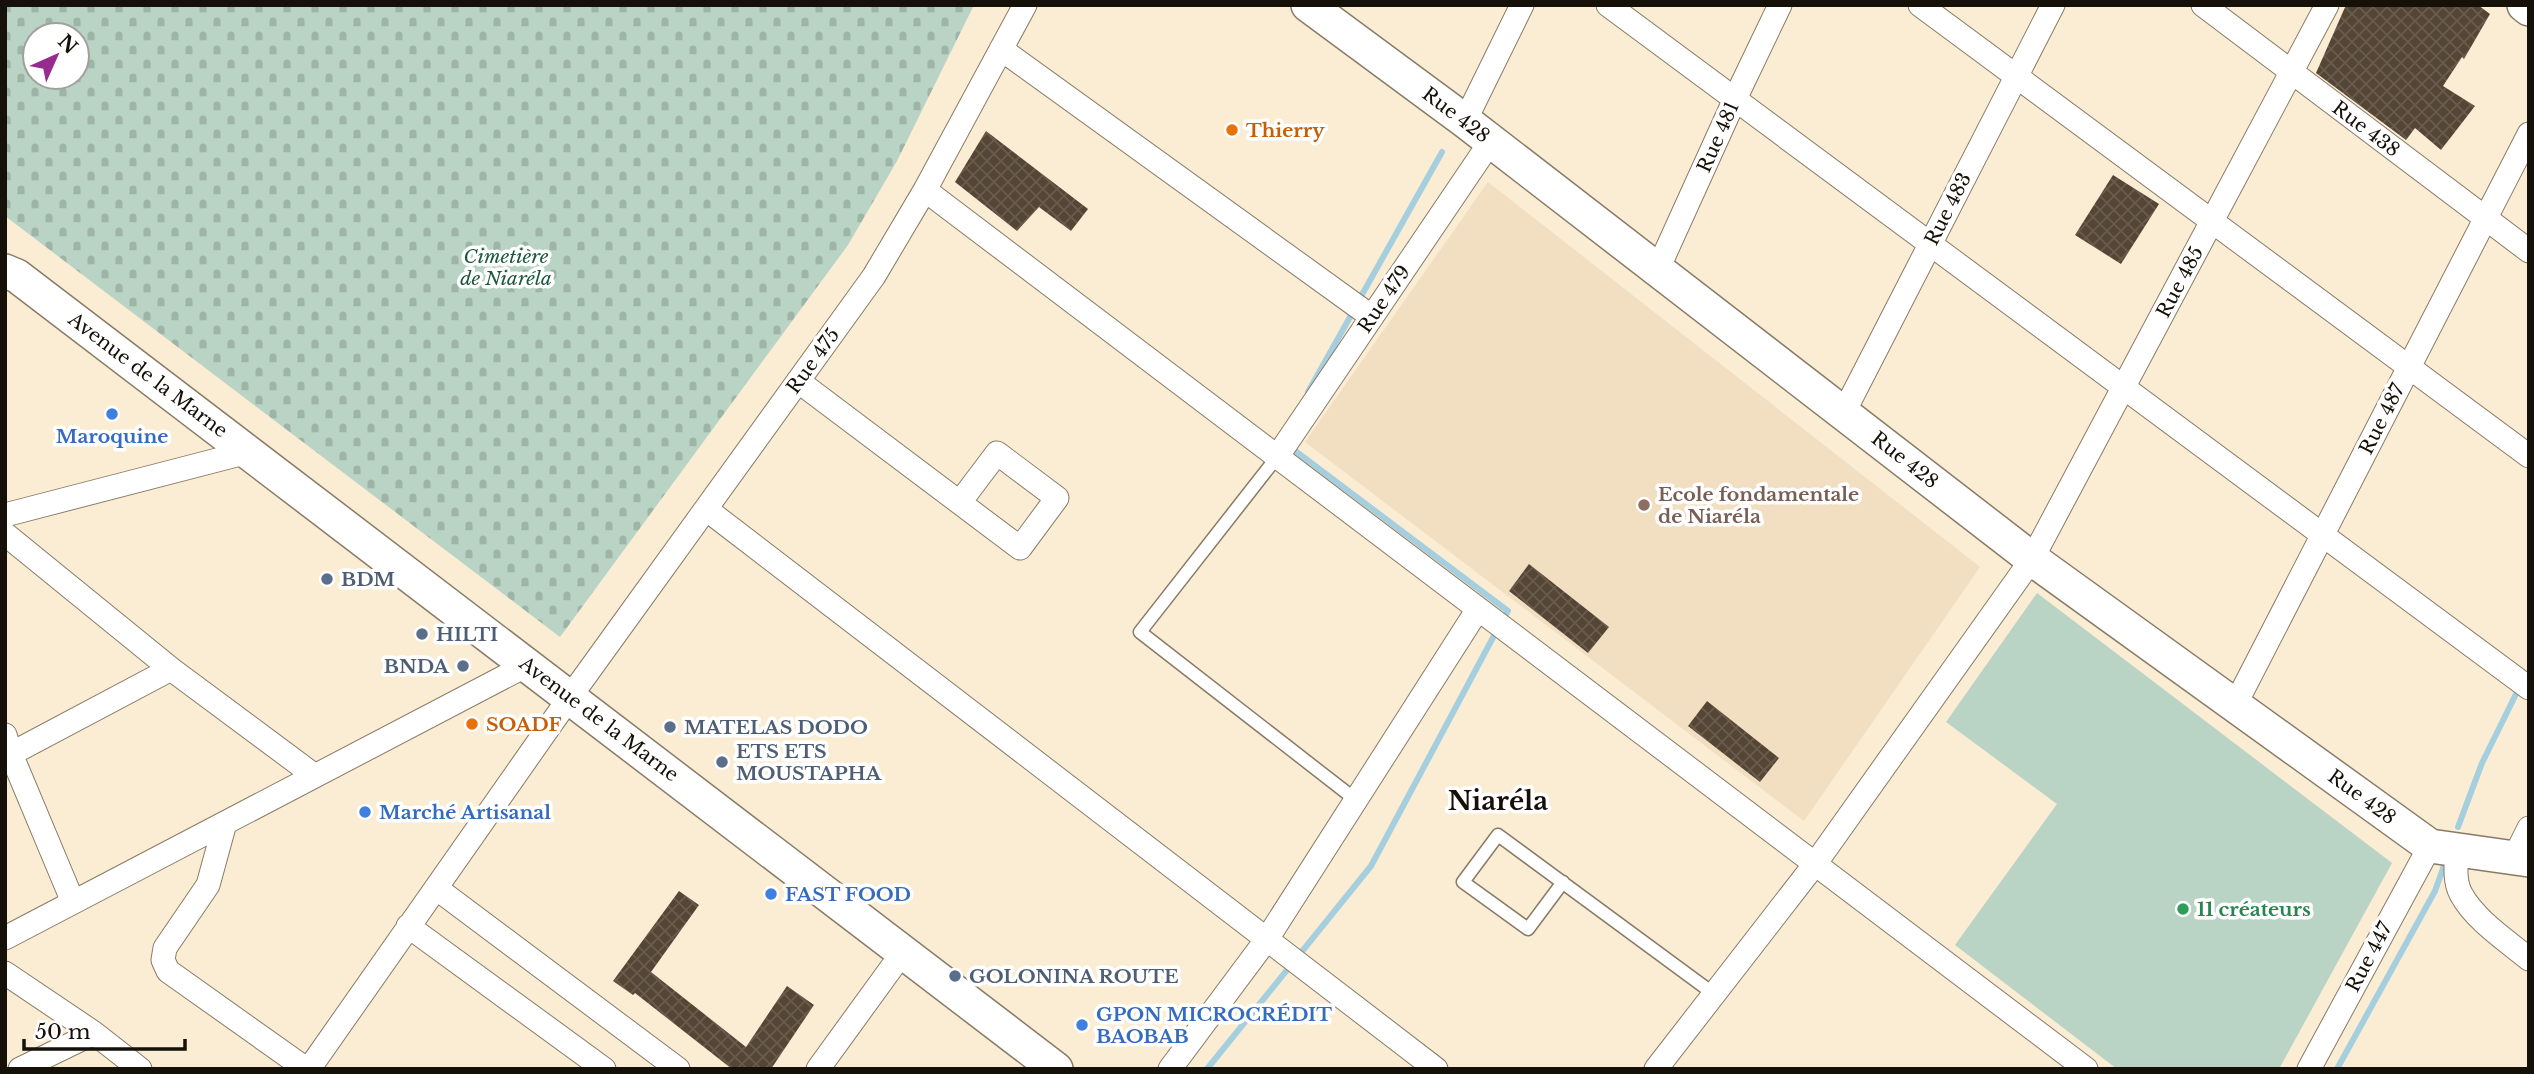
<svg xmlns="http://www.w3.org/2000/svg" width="2534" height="1074" viewBox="0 0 2534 1074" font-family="'Libre Baskerville',serif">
  <defs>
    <pattern id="cemetery-stones" width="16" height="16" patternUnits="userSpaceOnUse" patternTransform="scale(1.75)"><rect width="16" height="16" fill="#b9d3c4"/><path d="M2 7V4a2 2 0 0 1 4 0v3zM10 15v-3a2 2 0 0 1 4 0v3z" fill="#9eb4a7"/></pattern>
    <pattern id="building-cross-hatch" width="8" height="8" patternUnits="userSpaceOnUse" patternTransform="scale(1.75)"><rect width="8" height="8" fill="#554534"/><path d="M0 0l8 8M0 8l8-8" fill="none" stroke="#695c4e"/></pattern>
  </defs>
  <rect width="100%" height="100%" fill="#fbecd4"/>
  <path fill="#f2dec0" d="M 1488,182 L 1980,567 L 1804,821 L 1305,442 Z"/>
  <path fill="url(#cemetery-stones)" fill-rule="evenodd" d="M 5,5 L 974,5 L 897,161 L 848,245 L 560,637 L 5,216 ZM 35,35 L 77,35 L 77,77 L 35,77 Z"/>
  <path fill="#b9d3c4" d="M 2037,593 L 2392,863 L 2279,1069 L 2117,1069 L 1955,945 L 2057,804 L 1946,722 Z"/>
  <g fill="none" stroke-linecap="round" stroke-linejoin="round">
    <path stroke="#a5cfdf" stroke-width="6" d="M 1359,300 L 1442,152
      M 1308,392 L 1354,310
      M 1290,447 L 1508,611 L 1502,621
      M 2458,827 L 2482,763 L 2519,688
      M 1207,1069 L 1371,866 L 1497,630
      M 2337,1069 L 2435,891 L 2446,860"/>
  </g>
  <path fill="url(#building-cross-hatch)" d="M 2346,5 L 2478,5 L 2490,14 L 2464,59 L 2462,57 L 2443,86 L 2475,106 L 2441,150 L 2415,128 L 2406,140 L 2316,73 Z
    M 986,131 L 1088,209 L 1071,231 L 1039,207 L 1017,231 L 955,182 Z
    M 2113,175 L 2159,204 L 2121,264 L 2075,235 Z
    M 1529,564 L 1609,627 L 1588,653 L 1509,591 Z
    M 1707,701 L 1779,758 L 1760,782 L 1688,726 Z
    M 679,891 L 699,905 L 651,972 L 746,1047 L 787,986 L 814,1005 L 771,1069 L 732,1069 L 635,993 L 633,995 L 613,981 Z"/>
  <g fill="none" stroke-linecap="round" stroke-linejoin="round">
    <g stroke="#887b66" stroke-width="15">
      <path id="lane" d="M 1277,457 L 1140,632 L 1356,800
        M 1563,882 L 1528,929 L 1463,882 L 1498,835 L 1714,994"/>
    </g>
    <g stroke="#887b66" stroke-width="25">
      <path id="street" d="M 1608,5 L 2529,688
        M 1920,5 L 2529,456
        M 2203,5 L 2529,251
        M 1001,49 L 1372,317
        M 1465,121 L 1522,5
        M 925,190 L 2086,1069
        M 1657,271 L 1735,99 L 1780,5
        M 798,381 L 1020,548 L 1057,498 L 997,453 L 960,502
        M 1844,412 L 2053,5
        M 1277,457 L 1491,141
        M 706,509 L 1436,1069
        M 5,515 L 248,452
        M 5,534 L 171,669 L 315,776
        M 2235,705 L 2529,134
        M 5,735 L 11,754 L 73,902
        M 5,757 L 171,669
        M 225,823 L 208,885 L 165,948 L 163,960 L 168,971 L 306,1069
        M 2457,851 C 2456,865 2454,881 2461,894 C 2475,920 2507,941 2529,959
        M 2514,858 L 2529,828
        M 436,888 L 678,1069
        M 408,926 L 604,1069
        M 5,938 L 527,665
        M 5,973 L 94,1033 L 140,1069
        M 20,1069 L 94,1033
        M 309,1069 L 570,697 L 874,276 L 925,190 L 1025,5
        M 818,1069 L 903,952
        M 1170,1069 L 1267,939 L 1478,609
        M 1656,1069 L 1815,864 L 2032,559 L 2327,5
        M 2309,1069 L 2430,846"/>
    </g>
    <g stroke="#887b66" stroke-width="36">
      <path id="secondary" d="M 1308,5 L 1465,121 L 2032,559 L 2430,846 L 2529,860
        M 2524,5 L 2529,9
        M 5,271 L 17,276 L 1056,1069"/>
    </g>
    <use href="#lane" stroke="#fff" stroke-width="12"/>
    <use href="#street" stroke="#fff" stroke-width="23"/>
    <use href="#secondary" stroke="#fff" stroke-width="33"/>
  </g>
  <g fill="#e8710a" stroke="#fff" stroke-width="2.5">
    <circle cx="1232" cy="130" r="7"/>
    <circle cx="472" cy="724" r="7"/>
  </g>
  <g fill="#3f7fe0" stroke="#fff" stroke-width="2.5">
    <circle cx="112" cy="414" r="7"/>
    <circle cx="365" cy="812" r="7"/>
    <circle cx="771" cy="894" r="7"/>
    <circle cx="1082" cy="1025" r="7"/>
  </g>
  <circle fill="#8d6e63" stroke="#fff" stroke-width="2.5" cx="1644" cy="505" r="7"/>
  <g fill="#5c6f8a" stroke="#fff" stroke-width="2.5">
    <circle cx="327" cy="579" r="7"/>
    <circle cx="422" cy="634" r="7"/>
    <circle cx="463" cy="666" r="7"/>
    <circle cx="670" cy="727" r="7"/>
    <circle cx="722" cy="762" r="7"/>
    <circle cx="955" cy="976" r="7"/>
  </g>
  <circle fill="#2e9e5b" stroke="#fff" stroke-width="2.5" cx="2183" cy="909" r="7"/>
  <g text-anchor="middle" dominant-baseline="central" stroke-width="7" stroke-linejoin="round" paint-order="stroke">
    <g font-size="19" fill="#151008" stroke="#fff">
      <text transform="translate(1456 115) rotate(37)">Rue 428</text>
      <text transform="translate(2366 129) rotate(37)">Rue 438</text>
      <text transform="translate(1718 137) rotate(-66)">Rue 481</text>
      <text transform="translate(1948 209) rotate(-63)">Rue 483</text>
      <text transform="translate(2180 282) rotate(-62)">Rue 485</text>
      <text transform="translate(1384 299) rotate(-56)">Rue 479</text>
      <text transform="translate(813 361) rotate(-54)">Rue 475</text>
      <text transform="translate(148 375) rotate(37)">Avenue de la Marne</text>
      <text transform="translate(2382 419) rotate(-63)">Rue 487</text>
      <text transform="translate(1905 460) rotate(38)">Rue 428</text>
      <text transform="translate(599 719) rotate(37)">Avenue de la Marne</text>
      <text transform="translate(2362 797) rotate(36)">Rue 428</text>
      <text transform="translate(2369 957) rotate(-62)">Rue 447</text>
    </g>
    <g font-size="19" font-weight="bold" fill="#c56008" stroke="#fff" text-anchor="start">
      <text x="1246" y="130">Thierry</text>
      <text x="486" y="724">SOADF</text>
    </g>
    <g font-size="19" font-style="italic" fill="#19583c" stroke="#fff">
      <text x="506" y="256">Cimetière<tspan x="506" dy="22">de Niaréla</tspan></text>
    </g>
    <g font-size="19" font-weight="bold" fill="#366cbe" stroke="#fff" text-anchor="start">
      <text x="112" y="436" text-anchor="middle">Maroquine</text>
      <text x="379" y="812">Marché Artisanal</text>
      <text x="785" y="894">FAST FOOD</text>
      <text x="1096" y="1014">GPON MICROCRÉDIT<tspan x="1096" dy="22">BAOBAB</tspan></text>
    </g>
    <g font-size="19" font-weight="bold" fill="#785e54" stroke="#fff" text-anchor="start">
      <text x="1658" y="494">Ecole fondamentale<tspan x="1658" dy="22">de Niaréla</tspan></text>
    </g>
    <g font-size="19" font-weight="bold" fill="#4e5e75" stroke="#fff" text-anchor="start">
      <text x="341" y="579">BDM</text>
      <text x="436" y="634">HILTI</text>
      <text x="449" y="666" text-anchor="end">BNDA</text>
      <text x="684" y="727">MATELAS DODO</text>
      <text x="736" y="751">ETS ETS<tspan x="736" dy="22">MOUSTAPHA</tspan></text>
      <text x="969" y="976">GOLONINA ROUTE</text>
    </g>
    <g font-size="19" font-weight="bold" fill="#27864d" stroke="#fff" text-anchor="start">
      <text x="2197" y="909">11 créateurs</text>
    </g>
    <g font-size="26" font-weight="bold" fill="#151008" stroke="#fff">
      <text x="1498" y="801">Niaréla</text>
    </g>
  </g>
  <rect width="2534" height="1074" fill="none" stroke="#151008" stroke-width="14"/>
  <g transform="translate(56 56) rotate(45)"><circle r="33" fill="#ffffff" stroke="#a19f9c" stroke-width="2"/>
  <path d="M0-5L12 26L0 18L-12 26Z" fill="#982c8e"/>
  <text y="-10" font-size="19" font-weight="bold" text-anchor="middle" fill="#151008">N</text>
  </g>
  <path d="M24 1039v10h161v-10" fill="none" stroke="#151008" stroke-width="3.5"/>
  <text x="35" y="1039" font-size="21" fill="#151008" stroke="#ffffff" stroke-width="5" paint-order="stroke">50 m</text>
</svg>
